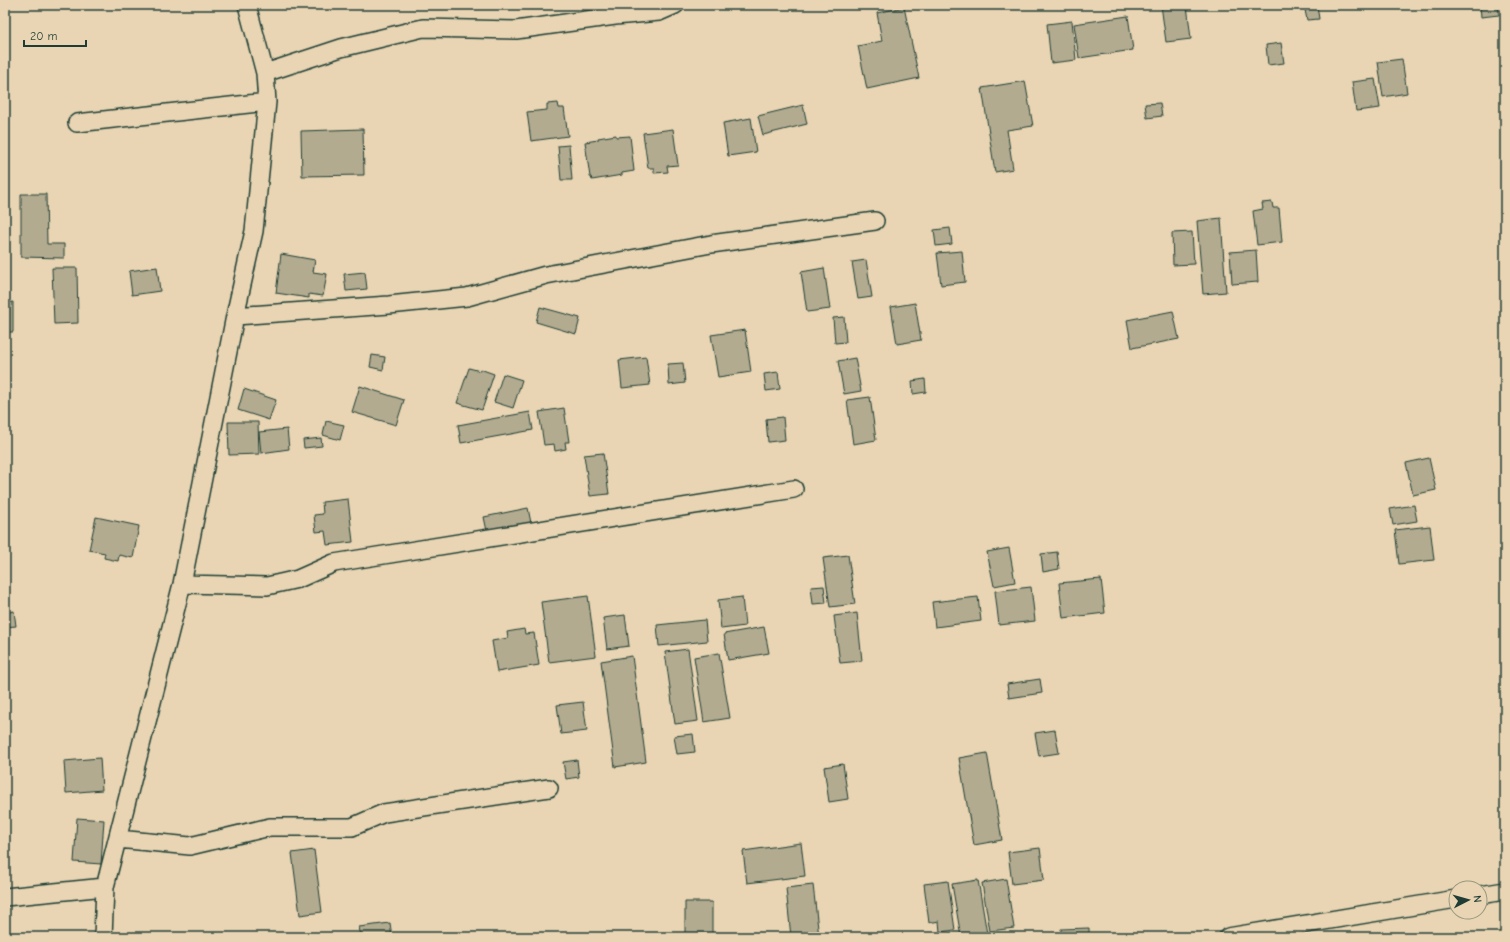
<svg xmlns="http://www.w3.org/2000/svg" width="1510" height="942" viewBox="0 0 1510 942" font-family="'Comic Neue',sans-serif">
  <rect width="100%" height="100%" fill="#e9d5b3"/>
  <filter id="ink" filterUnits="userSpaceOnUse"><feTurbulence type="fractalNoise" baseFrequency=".025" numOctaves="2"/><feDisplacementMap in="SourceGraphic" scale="8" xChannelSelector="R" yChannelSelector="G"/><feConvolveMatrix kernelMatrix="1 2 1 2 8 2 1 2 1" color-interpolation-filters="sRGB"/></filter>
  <g filter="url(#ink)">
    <path fill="#b2ab90" stroke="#1f3d34" d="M 1161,5 L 1187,5 L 1191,39 L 1166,42 Z
      M 1304,5 L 1317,5 L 1319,19 L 1307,20 Z
      M 1480,5 L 1498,5 L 1499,15 L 1481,17 Z
      M 904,7 L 919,78 L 867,89 L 858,46 L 882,41 L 877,13 Z
      M 1128,16 L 1133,50 L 1079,58 L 1074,24 Z
      M 1072,21 L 1076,60 L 1051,63 L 1047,24 Z
      M 1281,43 L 1284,63 L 1268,65 L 1266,45 Z
      M 1402,59 L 1407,93 L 1383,97 L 1378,62 Z
      M 1375,79 L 1380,108 L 1356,111 L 1352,82 Z
      M 1025,81 L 1033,126 L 1007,130 L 1013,169 L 995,172 L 982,88 Z
      M 558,103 L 559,108 L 564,108 L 568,136 L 531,141 L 527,112 L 547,110 L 547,104 Z
      M 1160,103 L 1162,116 L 1147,118 L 1145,104 Z
      M 803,105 L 807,124 L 763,135 L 758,116 Z
      M 751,118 L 756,152 L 728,156 L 723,123 Z
      M 363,129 L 364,175 L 302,176 L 301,131 Z
      M 673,129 L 678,165 L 667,166 L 668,172 L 654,173 L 654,168 L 648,168 L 643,133 Z
      M 616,135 L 616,137 L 630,136 L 634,171 L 622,173 L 622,175 L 592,180 L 591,177 L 590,177 L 585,142 L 598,140 L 598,138 Z
      M 569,145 L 572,180 L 561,180 L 558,146 Z
      M 21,194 L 46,194 L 47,244 L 64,244 L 64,258 L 21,257 Z
      M 1272,202 L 1273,208 L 1279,208 L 1282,242 L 1257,245 L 1253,211 L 1263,209 L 1262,203 Z
      M 1221,218 L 1226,292 L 1203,294 L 1197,221 Z
      M 950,228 L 952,244 L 936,246 L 934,230 Z
      M 1192,232 L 1194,264 L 1173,265 L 1172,233 Z
      M 1256,250 L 1258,282 L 1232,284 L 1230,252 Z
      M 962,251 L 965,282 L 941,285 L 937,253 Z
      M 281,254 L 315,260 L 313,272 L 327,274 L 323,296 L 309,294 L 309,298 L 276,293 Z
      M 866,260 L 872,297 L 858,299 L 852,262 Z
      M 157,267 L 160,291 L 132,295 L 129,271 Z
      M 52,268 L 77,268 L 78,323 L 54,324 Z
      M 824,268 L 830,309 L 807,312 L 801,272 Z
      M 365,272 L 367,289 L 346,291 L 344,274 Z
      M 13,302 L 13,332 L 5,332 L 5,303 Z
      M 915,303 L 921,340 L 897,344 L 891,307 Z
      M 540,307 L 580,318 L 576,334 L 536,322 Z
      M 1173,311 L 1179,339 L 1132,348 L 1127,320 Z
      M 844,317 L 846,342 L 835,343 L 833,318 Z
      M 745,330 L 751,372 L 718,377 L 711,335 Z
      M 372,355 L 385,357 L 383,370 L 370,367 Z
      M 646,357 L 650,385 L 622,388 L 619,360 Z
      M 855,358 L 861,391 L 844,394 L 838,361 Z
      M 683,363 L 685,383 L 669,385 L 668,364 Z
      M 469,368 L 480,371 L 480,369 L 494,374 L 482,410 L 457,403 Z
      M 778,372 L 780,389 L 766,391 L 764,374 Z
      M 503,374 L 522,380 L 513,408 L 494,402 Z
      M 925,379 L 926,392 L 913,394 L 912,381 Z
      M 360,386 L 404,400 L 396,425 L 352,412 Z
      M 244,389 L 276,400 L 269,420 L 238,410 Z
      M 870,397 L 876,440 L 853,444 L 847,400 Z
      M 564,408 L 569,442 L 565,442 L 566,449 L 555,451 L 554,444 L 544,445 L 539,412 Z
      M 530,412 L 533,430 L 461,443 L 458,425 Z
      M 783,417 L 785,440 L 768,442 L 766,419 Z
      M 326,421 L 344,425 L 340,440 L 323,435 Z
      M 228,422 L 258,422 L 259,454 L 229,455 Z
      M 287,429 L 289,449 L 261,453 L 259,432 Z
      M 321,438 L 322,446 L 304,448 L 303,440 Z
      M 603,453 L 609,494 L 590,496 L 584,455 Z
      M 1429,458 L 1436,490 L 1413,495 L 1406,463 Z
      M 348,499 L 353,542 L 327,545 L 325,531 L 316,532 L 314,515 L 323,514 L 322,502 Z
      M 1414,505 L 1417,521 L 1393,525 L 1390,509 Z
      M 528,508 L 531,523 L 487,531 L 484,517 Z
      M 96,517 L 139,526 L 133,558 L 119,555 L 118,561 L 104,558 L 105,553 L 89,550 Z
      M 1430,526 L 1434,560 L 1399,564 L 1395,530 Z
      M 1009,548 L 1015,582 L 994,586 L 987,552 Z
      M 1057,552 L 1059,569 L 1043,572 L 1041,554 Z
      M 848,555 L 855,604 L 830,607 L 823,558 Z
      M 1101,579 L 1105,613 L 1063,618 L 1059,583 Z
      M 824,586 L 826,603 L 813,604 L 811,587 Z
      M 1031,587 L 1035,621 L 999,625 L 995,591 Z
      M 588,596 L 596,656 L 549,662 L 541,602 Z
      M 742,597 L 745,626 L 721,629 L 718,600 Z
      M 978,597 L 981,621 L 935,627 L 932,602 Z
      M 14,611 L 16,626 L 5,627 L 5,613 Z
      M 857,613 L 862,661 L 840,663 L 834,616 Z
      M 625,615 L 629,646 L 607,649 L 603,618 Z
      M 705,620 L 707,641 L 659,646 L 657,625 Z
      M 764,627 L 769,653 L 728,660 L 724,634 Z
      M 524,629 L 525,634 L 534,633 L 539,665 L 497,672 L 492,641 L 508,638 L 507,632 Z
      M 688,649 L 698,721 L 675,724 L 665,652 Z
      M 719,653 L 730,718 L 704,722 L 694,657 Z
      M 632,656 L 646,762 L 615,767 L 601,661 Z
      M 1040,679 L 1042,693 L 1009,698 L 1007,684 Z
      M 583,702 L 587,731 L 561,734 L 557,705 Z
      M 1055,730 L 1059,753 L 1039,756 L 1035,733 Z
      M 693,734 L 695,752 L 677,754 L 674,736 Z
      M 987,753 L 1002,840 L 974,845 L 959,758 Z
      M 100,758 L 102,790 L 66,793 L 64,761 Z
      M 577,760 L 579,777 L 566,779 L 563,762 Z
      M 843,764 L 848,799 L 829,802 L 824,767 Z
      M 77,818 L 104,820 L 101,864 L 74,862 Z
      M 801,843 L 805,876 L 747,883 L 743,851 Z
      M 1040,848 L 1044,880 L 1012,884 L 1008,852 Z
      M 314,850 L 322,912 L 300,915 L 292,853 Z
      M 1006,879 L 1014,928 L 990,931 L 982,883 Z
      M 978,880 L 987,934 L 961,937 L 952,884 Z
      M 948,881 L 955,930 L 940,932 L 939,921 L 929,923 L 924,884 Z
      M 813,885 L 819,937 L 791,937 L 786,888 Z
      M 685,902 L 712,902 L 712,937 L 685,937 Z
      M 390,923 L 392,937 L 361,937 L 359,927 Z
      M 1089,928 L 1089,937 L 1061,937 L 1061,929 Z"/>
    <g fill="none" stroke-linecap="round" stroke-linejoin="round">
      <g stroke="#1f3d34" stroke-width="20">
        <path id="street" d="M 265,73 L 341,48 L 423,28 L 516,30 L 615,16 L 659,12 L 675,5
          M 77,123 L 267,102
          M 235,316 L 389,305 L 467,297 L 546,275 L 711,244 L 875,221
          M 182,584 L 267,586 L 298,579 L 334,563 L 794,489
          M 118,839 L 190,846 L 270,827 L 352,827 L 384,813 L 549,788
          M 1480,895 L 1505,891
          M 5,897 L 105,887
          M 103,937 L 105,887 L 182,584 L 235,316 L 254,231 L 267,102 L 265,73 L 247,5
          M 1228,937 L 1456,899"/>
      </g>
      <use href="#street" stroke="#e9d5b3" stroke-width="17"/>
    </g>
  </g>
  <rect width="1510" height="942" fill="none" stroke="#e9d5b3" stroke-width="20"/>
  <rect x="10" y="10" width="1490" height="922" fill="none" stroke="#1f3d34" stroke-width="1.5" filter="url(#ink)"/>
  <g transform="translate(1468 900) rotate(84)"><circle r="19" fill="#e9d5b3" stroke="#989880"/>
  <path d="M0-3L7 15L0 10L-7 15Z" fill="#1f3d34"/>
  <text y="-6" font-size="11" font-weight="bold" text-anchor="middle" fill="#1f3d34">N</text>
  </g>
  <path d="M24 40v6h62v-6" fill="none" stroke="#1f3d34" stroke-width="2"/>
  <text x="30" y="40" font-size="12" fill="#1f3d34" stroke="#e9d5b3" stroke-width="3" paint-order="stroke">20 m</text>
</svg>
